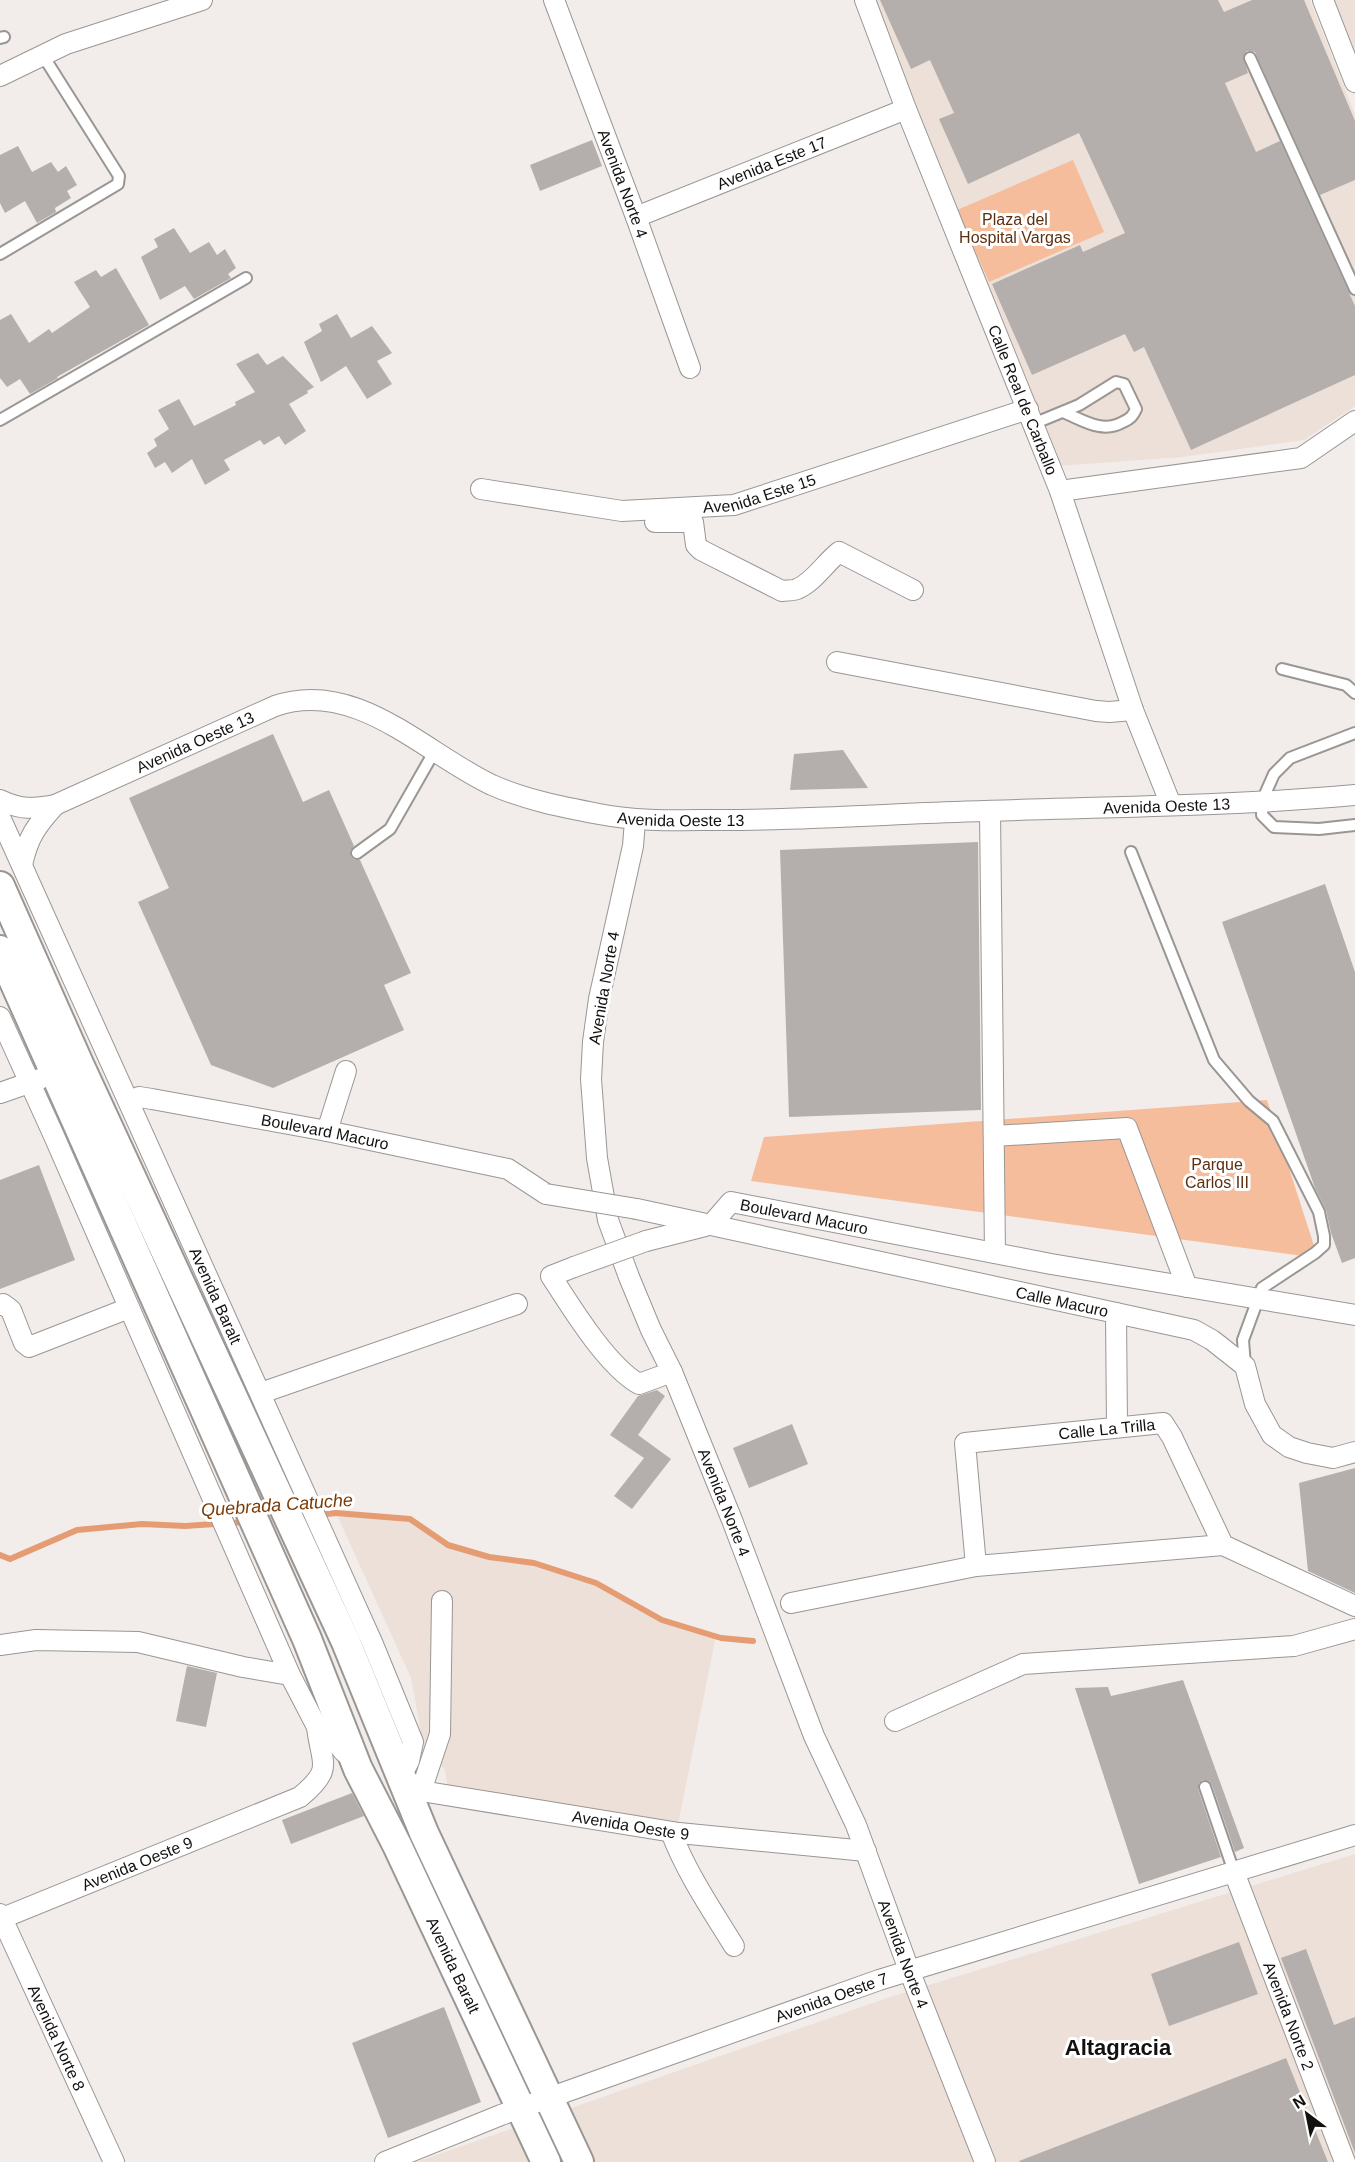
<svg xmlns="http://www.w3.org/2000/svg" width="1355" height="2162" viewBox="0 0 1355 2162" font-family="Helvetica,sans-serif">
  <rect width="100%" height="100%" fill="#f2edea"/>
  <path fill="#ece0d9" d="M 872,0 L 1310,0 L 1355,115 L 1355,406 L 1304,440 L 1183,457 L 1057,466 Z
    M 1333,0 L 1355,0 L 1355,59 Z
    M 336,1513 L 404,1518 L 448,1545 L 489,1557 L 534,1563 L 578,1577 L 652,1615 L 716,1636 L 678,1824 L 448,1790 L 445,1770 L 423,1744 L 411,1678 Z
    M 1355,1854 L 1355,2162 L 416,2162 L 890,1997 Z"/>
  <path fill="#f6bd9d" d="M 1073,160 L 1104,232 L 989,282 L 957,210 Z
    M 1267,1100 L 1318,1258 L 751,1181 L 764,1137 Z"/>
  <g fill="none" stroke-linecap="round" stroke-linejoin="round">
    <path stroke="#e59c72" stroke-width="6" d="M 318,1515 L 336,1513 L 410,1519 L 448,1545 L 489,1557 L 534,1563 L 596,1583 L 662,1620 L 721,1638 L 753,1641
      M 0,1555 L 10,1559 L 77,1530 L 142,1524 L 185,1526 L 245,1522"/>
  </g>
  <path fill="#b4afac" d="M 880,0 L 1218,0 L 1224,12 L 1252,0 L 1304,0 L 1355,121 L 1355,180 L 1320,195 L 1255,52 L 1247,51 L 1243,57 L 1248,73 L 1225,83 L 1256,152 L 1280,141 L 1355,306 L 1355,375 L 1191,450 L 1144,347 L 1134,352 L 1125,334 L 1032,375 L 992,284 L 1080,245 L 1083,252 L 1125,233 L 1079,133 L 968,184 L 939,119 L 954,113 L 930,60 L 911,69 Z
    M 592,140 L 602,166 L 540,191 L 530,165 Z
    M 18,146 L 32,172 L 51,162 L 58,172 L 66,166 L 77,185 L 67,191 L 71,198 L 55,208 L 56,212 L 37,223 L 25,201 L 5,213 L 0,203 L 0,155 Z
    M 174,228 L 190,253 L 209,242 L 217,255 L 225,249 L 236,268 L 228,274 L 231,278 L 194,299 L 185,286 L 160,300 L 141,257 L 158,247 L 154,239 Z
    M 116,268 L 149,325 L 57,377 L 58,378 L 30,394 L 20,379 L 7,387 L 0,378 L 0,320 L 11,314 L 29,343 L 49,329 L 52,333 L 90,307 L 74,282 L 96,270 L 101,277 Z
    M 337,314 L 351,338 L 372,326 L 392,353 L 377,361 L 392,384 L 367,399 L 346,366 L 321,382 L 304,342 L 322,331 L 319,324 Z
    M 258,353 L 267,365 L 283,356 L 314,387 L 307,391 L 308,393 L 289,404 L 306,431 L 285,445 L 279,436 L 264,445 L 260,440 L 224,460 L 230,470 L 205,485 L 192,459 L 172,473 L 165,462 L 155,468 L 147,453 L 157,446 L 154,439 L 169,429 L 158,410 L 179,399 L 194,426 L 236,405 L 235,402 L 255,392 L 236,364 Z
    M 273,734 L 303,802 L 329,790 L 354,846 L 350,851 L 351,857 L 355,860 L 360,860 L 411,973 L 384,985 L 404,1030 L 273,1088 L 211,1065 L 138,902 L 169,888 L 129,798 Z
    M 843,750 L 868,788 L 790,790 L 794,754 Z
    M 978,842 L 981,1110 L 789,1117 L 780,850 Z
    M 1325,884 L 1355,972 L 1355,1258 L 1342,1263 L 1331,1233 L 1326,1210 L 1315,1188 L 1222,922 Z
    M 39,1165 L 75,1260 L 0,1289 L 0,1180 Z
    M 657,1390 L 665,1396 L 638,1435 L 671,1459 L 632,1509 L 614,1496 L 644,1458 L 610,1435 L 638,1396 Z
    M 792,1424 L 808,1464 L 749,1488 L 733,1448 Z
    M 1355,1468 L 1355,1593 L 1308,1571 L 1299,1483 Z
    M 187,1666 L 217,1673 L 206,1727 L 176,1721 Z
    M 1183,1680 L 1244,1848 L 1235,1852 L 1212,1785 L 1209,1781 L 1203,1780 L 1199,1783 L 1198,1789 L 1221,1857 L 1139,1884 L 1075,1688 L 1108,1687 L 1111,1696 Z
    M 352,1793 L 364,1816 L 291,1844 L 282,1820 Z
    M 1239,1942 L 1258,1994 L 1169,2026 L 1151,1974 Z
    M 1306,1949 L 1334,2025 L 1355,2017 L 1355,2153 L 1281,1958 Z
    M 444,2007 L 481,2102 L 388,2138 L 352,2043 Z
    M 1286,2058 L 1328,2162 L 1020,2162 L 1019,2161 Z"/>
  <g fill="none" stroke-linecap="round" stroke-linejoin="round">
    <g stroke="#9a9693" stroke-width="14">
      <path id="lane" d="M 0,38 L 4,37
        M 1250,58 L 1355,289
        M 0,254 L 118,184 L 119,176 L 42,54
        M 0,420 L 246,278
        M 1033,424 L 1079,405 L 1116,382 L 1124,384 L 1136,409 C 1133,416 1130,419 1123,422 C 1102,434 1083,420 1063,412
        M 1282,669 L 1346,685 L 1355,693
        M 1355,733 L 1290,758 L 1274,774 L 1262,801 L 1262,815 L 1274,827 L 1319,829 L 1355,825
        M 1131,852 L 1214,1060 L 1249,1101 L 1273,1121 L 1319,1212 L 1324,1236 L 1324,1245 L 1315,1253 L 1262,1288 L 1243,1340 L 1245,1366
        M 357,853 L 390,829 L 434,752
        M 1205,1787 L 1234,1872"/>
    </g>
    <g stroke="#9a9693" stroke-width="22">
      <g id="street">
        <path id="s1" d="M 554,0 L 636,217 L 690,368"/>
        <path id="s2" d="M 865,0 L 906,109 L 1060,491 L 1133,710 L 1171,805"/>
        <path d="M 1323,0 L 1355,82"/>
        <path d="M 0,76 L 66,44 L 202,0"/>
        <path id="s3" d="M 636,217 L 906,109"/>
        <path id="s4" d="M 481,489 L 622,511 L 734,505 L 1028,409"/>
        <path d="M 1060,491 L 1301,458 L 1355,421"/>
        <path d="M 655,522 L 693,522 L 696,545 L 701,550 L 782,591 C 786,590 793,591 797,589 C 814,582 825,563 839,552 L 913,590"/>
        <path d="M 837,662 L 1096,711 L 1109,712 L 1133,710"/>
        <path id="s5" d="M 0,800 C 22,810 32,809 55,805 L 275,706 C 356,678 424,753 492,785 C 526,800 562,807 599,814 C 640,822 679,820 721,820 C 790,820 858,816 927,813 C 1069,807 1213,808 1355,795"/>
        <path d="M 990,811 L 995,1253"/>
        <path id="s6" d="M 0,817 L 372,1642 L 413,1742 L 409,1761 L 401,1776 L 421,1791 L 679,1833 L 866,1851"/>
        <path id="s7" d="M 635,821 L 633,846 L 599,999 L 593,1042 L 591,1079 L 597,1158 L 608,1220 L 629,1277 L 651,1330 L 672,1372 L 732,1520 L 814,1736 L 856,1825 L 909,1970 L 985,2162"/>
        <path d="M 22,865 C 28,837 36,826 55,805"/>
        <path d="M 0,1017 L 54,1136 L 290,1675 L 317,1727 L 329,1733 L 344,1752"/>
        <path d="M 0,1093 L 40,1079"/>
        <path id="s8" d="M 129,1101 L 139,1097 L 152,1099 L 327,1131 L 508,1169 L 546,1194"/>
        <path d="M 327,1131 L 346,1071"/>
        <path d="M 994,1136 L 1127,1128 L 1187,1287"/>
        <path id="s9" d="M 637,1209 L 1194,1330 L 1212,1340 L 1245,1366 L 1255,1404 L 1272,1435 L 1289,1447 L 1307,1453 L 1333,1458 L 1355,1452"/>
        <path id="s10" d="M 711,1225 L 731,1202 L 1051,1264 L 1355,1315"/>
        <path d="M 646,1241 L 705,1226"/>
        <path d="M 574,1267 L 551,1276 C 571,1307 607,1366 639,1384 L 672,1372"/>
        <path d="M 0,1305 L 3,1304 L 11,1310 L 24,1343 L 29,1347 L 129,1308"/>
        <path d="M 1116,1313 L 1117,1427"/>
        <path d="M 261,1393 L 517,1304"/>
        <path id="s11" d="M 976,1566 L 965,1443 L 1163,1423 L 1172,1437 L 1223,1545 L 1355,1606"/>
        <path d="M 791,1603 L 976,1566 L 1223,1545"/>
        <path d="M 0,1645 L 36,1640 L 138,1642 L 243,1667 L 290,1675"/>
        <path d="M 895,1721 L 1023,1664 L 1294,1646 L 1355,1629"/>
        <path d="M 421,1791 L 440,1734 L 442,1601"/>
        <path d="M 671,1832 C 686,1872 711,1909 734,1946"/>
        <path id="s12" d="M 1234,1872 L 1345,2162"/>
        <path id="s13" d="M 0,1914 L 114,2162"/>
        <path id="s14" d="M 0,1919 L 300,1797 C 335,1768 321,1764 317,1727"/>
        <path id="s15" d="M 385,2162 L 501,2115 L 879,1980 L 1355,1835"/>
      </g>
    </g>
    <g stroke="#9a9693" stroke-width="32">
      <g id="secondary">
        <path d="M 0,886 L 79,1064 L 346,1642 L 424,1833 L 579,2162"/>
        <path id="s16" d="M 0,950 L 307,1639 L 358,1769 L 397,1845 L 546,2162"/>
      </g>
    </g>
    <use href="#lane" stroke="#fff" stroke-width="10"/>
    <use href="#street" stroke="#fff" stroke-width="20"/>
    <use href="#secondary" stroke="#fff" stroke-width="28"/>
    <g stroke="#9a9693" stroke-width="22" stroke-linecap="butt">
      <path id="street-bridge" d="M 546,1194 L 637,1209
        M 574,1267 L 646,1241"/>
    </g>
    <use href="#street-bridge" stroke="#fff" stroke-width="20"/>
  </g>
  <g text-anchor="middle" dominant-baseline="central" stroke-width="6" stroke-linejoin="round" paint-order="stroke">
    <g font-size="16" fill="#131110" stroke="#fff">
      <text stroke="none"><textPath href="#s3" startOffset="146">Avenida Este 17</textPath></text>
      <text stroke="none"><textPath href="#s1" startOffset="196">Avenida Norte 4</textPath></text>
      <text stroke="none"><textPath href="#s2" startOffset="430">Calle Real de Carballo</textPath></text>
      <text stroke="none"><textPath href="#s4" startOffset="282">Avenida Este 15</textPath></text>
      <text stroke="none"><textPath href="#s5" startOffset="210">Avenida Oeste 13</textPath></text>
      <text stroke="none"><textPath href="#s5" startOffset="1216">Avenida Oeste 13</textPath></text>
      <text stroke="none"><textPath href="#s5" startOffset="730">Avenida Oeste 13</textPath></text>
      <text transform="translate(604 988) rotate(-80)">Avenida Norte 4</text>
      <text stroke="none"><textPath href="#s8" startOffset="200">Boulevard Macuro</textPath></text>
      <text stroke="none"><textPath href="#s10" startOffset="105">Boulevard Macuro</textPath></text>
      <text stroke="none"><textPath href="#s6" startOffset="525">Avenida Baralt</textPath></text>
      <text stroke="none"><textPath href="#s9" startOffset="435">Calle Macuro</textPath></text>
      <text stroke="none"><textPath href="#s11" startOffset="266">Calle La Trilla</textPath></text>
      <text stroke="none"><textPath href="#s7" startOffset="710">Avenida Norte 4</textPath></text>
      <text stroke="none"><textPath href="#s6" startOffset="1287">Avenida Oeste 9</textPath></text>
      <text stroke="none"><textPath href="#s14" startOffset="148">Avenida Oeste 9</textPath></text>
      <text stroke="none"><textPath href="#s7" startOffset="1196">Avenida Norte 4</textPath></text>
      <text stroke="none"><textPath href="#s16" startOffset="1112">Avenida Baralt</textPath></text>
      <text stroke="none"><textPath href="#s15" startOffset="476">Avenida Oeste 7</textPath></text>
      <text stroke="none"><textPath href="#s12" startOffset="154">Avenida Norte 2</textPath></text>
      <text stroke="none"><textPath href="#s13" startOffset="136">Avenida Norte 8</textPath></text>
    </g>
    <g font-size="16" fill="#5d2f0f" stroke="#fff">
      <text x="1015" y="219">Plaza del<tspan x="1015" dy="18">Hospital Vargas</tspan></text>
      <text x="1217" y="1164">Parque<tspan x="1217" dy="18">Carlos III</tspan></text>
    </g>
    <g font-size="18" font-style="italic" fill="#7b3a06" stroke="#fff">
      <text transform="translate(277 1505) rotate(-4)">Quebrada Catuche</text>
    </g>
    <g font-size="22" font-weight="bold" fill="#131110" stroke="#fff">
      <text x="1118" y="2047">Altagracia</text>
    </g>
  </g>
  <g transform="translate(1307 2114) rotate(328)" stroke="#ffffff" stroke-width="4.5" paint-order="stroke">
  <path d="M0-4.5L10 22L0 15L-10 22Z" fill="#131110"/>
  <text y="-9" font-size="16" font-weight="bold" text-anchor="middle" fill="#131110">N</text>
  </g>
</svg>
